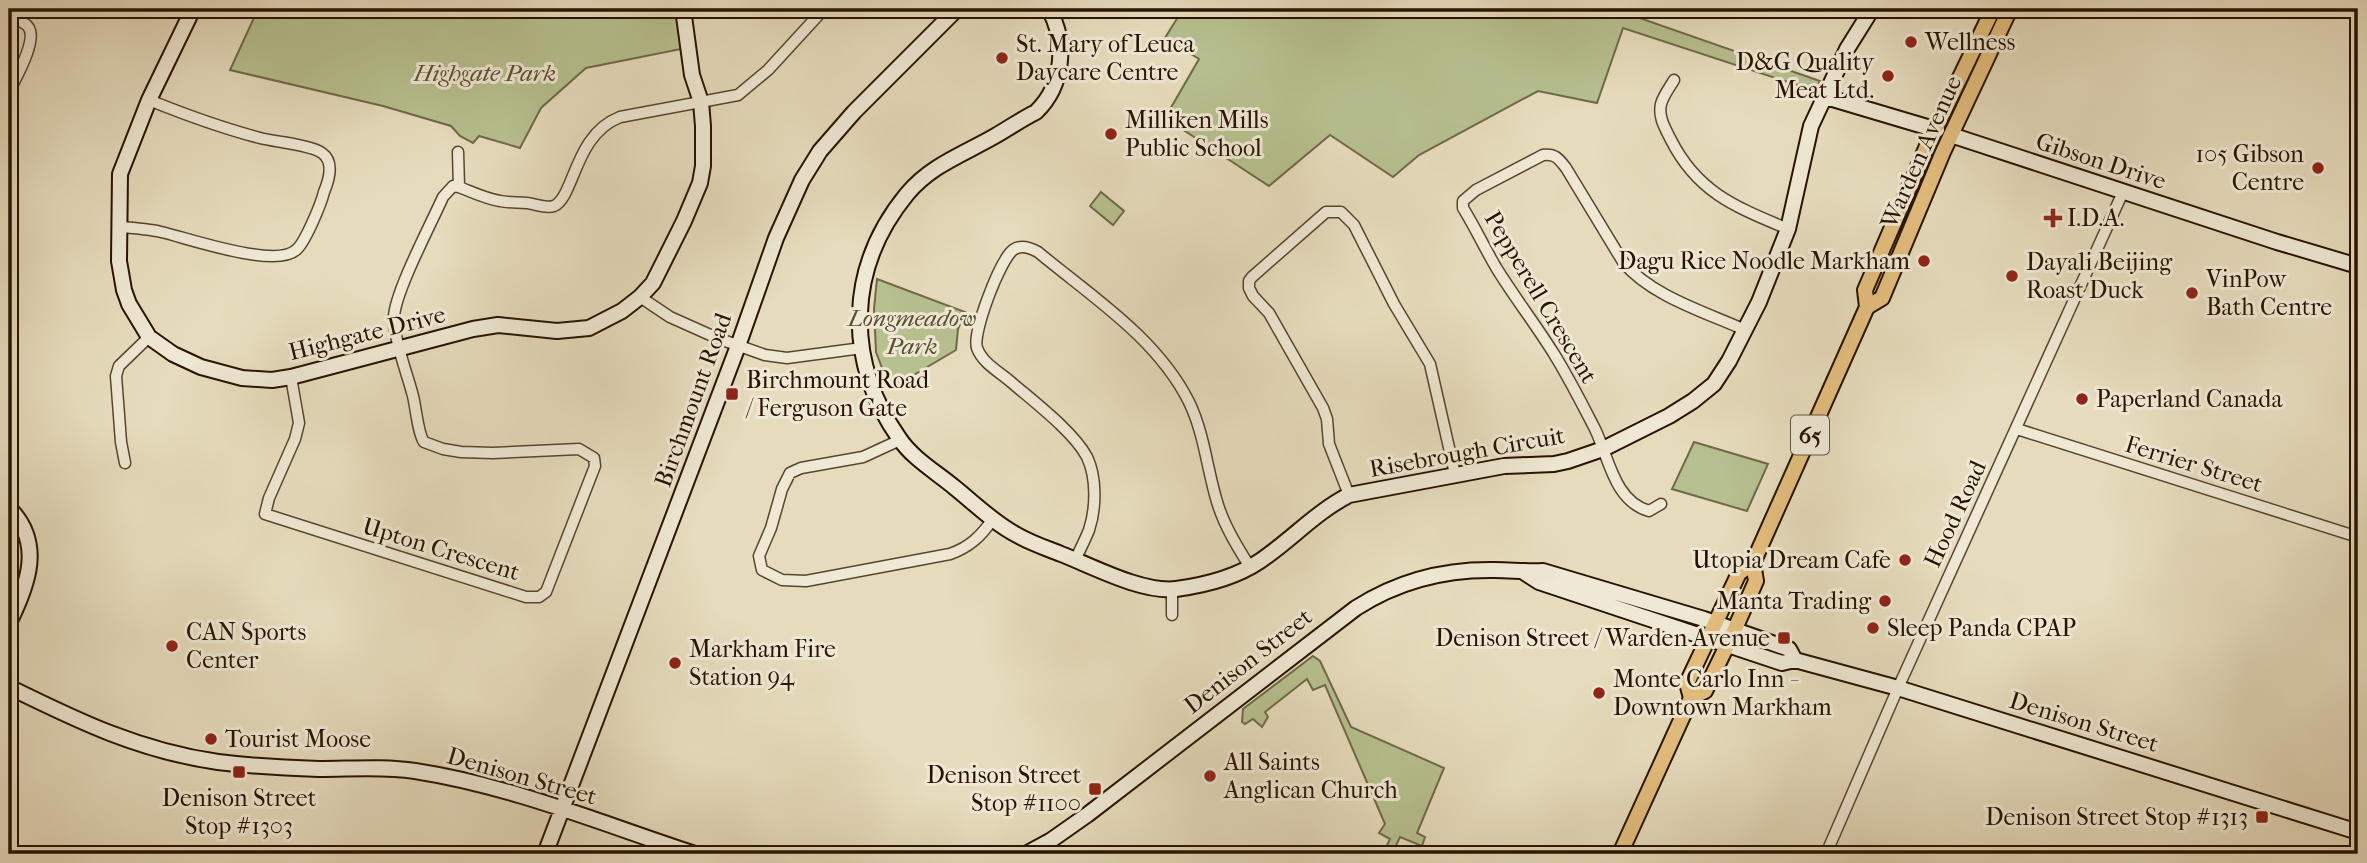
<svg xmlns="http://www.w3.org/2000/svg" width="2367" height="863" viewBox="0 0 2367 863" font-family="'IM FELL French Canon',serif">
  <rect width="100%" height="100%" fill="#e6dcbd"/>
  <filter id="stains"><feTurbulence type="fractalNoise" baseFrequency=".00286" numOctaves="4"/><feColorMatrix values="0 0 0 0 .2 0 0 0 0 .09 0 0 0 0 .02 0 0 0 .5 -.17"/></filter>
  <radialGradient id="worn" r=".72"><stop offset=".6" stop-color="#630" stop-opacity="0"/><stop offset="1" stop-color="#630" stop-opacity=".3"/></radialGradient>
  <path fill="#b7c08f" stroke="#6f6a48" stroke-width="2" d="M 258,9 L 678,9 L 681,49 L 586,68 L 541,108 L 520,148 L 479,136 L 473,143 L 460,136 L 451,126 L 383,106 L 230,70 Z
    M 1183,9 L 1614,9 L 1820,81 L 1815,91 L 1623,28 L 1597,103 L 1538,91 L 1419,155 L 1393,177 L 1330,135 L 1269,186 L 1165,118 L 1199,59 L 1165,38 Z
    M 1101,192 L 1124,211 L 1113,225 L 1090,206 Z
    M 877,279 L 965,312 L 958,329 L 956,350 L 890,389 L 876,352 L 874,309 Z
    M 1694,442 L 1768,464 L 1747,511 L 1672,489 Z
    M 1313,656 L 1320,661 L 1351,727 L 1444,768 L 1417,833 L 1425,837 L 1422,846 L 1400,837 L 1392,854 L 1383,854 L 1390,839 L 1379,833 L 1385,824 L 1325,685 L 1313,690 L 1307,679 L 1265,712 L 1268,717 L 1262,727 L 1253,719 L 1245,724 L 1242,722 L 1243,709 Z"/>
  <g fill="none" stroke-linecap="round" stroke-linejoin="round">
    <g stroke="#57452f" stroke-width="13">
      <path id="street" d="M 1727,10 L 1728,9
        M 9,17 C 15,20 25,21 29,28 C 37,42 15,79 9,92
        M 1674,80 C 1670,87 1663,96 1661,104 C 1658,117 1665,128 1671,140 C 1698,193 1736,207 1788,229
        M 458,152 L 459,187
        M 459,187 C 472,192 486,199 500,201 C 509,203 519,202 527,203 C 536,204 545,209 554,206 C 575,196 574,135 620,117 L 738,95 L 768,70 L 824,9
        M 119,227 C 133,228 148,229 161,232 C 188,238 275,269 296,250 C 305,243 321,204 324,192 C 329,180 335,162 322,153 C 311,145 276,142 260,138 C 222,128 186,115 149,100
        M 640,297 L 670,317 L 717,338 L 765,355 L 787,358 L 862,348
        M 291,377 L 299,423 L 295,439 L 269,498 L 265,514 L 526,597 L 539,597 L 546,592 L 595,466 L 594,458 L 579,449 L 493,453 L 461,452 L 443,449 L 424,442 C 418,434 416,408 413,396 C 407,373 394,340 394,317 C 395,292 431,224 443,197 L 453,186 L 459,187
        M 2017,429 L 2358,537
        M 900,440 L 863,457 L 801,468 L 790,473 L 782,489 L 771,528 L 759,556 L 762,570 L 782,580 L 806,581 L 950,554 C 970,547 981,536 993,519
        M 125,463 L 121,442 L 116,376 L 119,366 L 149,337
        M 1349,495 L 1329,444 L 1327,419 L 1323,408 L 1269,313 L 1253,296 L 1249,288 L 1249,281 L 1252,277 L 1326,212 L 1341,212 L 1354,225 L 1394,304 L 1430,364 L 1455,474
        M 1661,504 L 1649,511 C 1614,501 1609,458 1595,429 C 1582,404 1569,378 1554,354 C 1536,325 1515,298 1497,269 C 1485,249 1475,227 1463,208 L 1463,201 L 1476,190 L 1543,155 C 1555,153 1559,159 1566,168 L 1623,262 C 1651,296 1705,312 1745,330
        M 1075,560 C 1080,550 1085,540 1089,530 C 1096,509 1097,478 1087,457 C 1074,432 1033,401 1011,382 C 1000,372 983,364 977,348 C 972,333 1000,260 1013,250 C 1021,244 1031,248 1038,252 C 1092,297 1157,338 1189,402 C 1205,435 1207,471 1218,505 C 1225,527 1238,548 1250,567
        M 1172,615 L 1172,590
        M 1826,854 L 1898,688 L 2123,192"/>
    </g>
    <g stroke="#271300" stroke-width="18">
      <path id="secondary" d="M 193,9 L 149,100 L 120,174 L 119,261 L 124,290 L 129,304 L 149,337 L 173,354 L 201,367 L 242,378 L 272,380 L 291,377 L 473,329 L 498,325 L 557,331 L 589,328 L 622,311 L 640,297 L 653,283 L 684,221 L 700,183 L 703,166 L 703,126 L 701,102 L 692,75 L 683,9
        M 1049,9 C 1067,42 1064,85 1036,112 C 1022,119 1009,128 995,136 C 964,154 931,165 907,194 C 847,267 844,360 899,438 C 912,458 936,472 954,487 C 974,503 994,523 1017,535 C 1031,543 1046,548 1061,554 C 1092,566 1142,593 1176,589 C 1206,585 1235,578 1260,561 C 1291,540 1316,512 1349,495 L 1504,466 L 1554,464 L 1568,461 L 1603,449 L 1669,416 L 1693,401 L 1714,384 L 1729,361 L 1759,302 L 1788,229 L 1811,126 L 1847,49 L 1872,9
        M 1826,97 L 1937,130
        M 1951,135 L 2277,242 L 2358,266
        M 9,508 C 44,543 28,585 9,623
        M 1525,573 L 1539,582 L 1782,663 L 1795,660 L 1898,688 L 2358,832
        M 9,687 C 78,721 140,751 218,762 C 251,766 286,768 319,769 C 351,769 384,766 415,771 C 512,786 603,824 695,854
        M 545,854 L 738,346 L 776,238 L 802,180 L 820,151 L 854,112 L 957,9
        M 1026,854 L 1050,841 L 1087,815 L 1356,608 C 1398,581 1445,569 1495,570 C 1511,570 1527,572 1543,571 L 1704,619 L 1789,649 L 1795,660"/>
    </g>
    <g stroke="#271300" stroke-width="18">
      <path id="primary" d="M 1867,307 L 1882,298 L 1943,152 L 2010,9
        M 1691,698 L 1687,683 L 1739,573 L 1753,563 L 1867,307 L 1865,290 L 1927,146 L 1993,9
        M 1620,854 L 1691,698 L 1705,691 L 1734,631 L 1756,581 L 1753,563"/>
    </g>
    <use href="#street" stroke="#efe8d4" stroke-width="10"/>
    <use href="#secondary" stroke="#efe8d4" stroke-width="14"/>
    <use href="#primary" stroke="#e3be7e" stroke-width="14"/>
  </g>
  <g fill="#8f2418" stroke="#efe8d4" stroke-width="2.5">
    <circle cx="1911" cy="42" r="7"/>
    <circle cx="1002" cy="58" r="7"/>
    <circle cx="1888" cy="76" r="7"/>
    <circle cx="1111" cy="134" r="7"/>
    <circle cx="2318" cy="168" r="7"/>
    <path d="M2049.5 207.5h7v7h7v7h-7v7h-7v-7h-7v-7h7z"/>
    <circle cx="1924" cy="261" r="7"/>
    <circle cx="2012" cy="276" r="7"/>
    <circle cx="2192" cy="293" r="7"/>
    <rect x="725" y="387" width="14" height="14" rx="3.5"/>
    <circle cx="2082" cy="399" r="7"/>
    <circle cx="1905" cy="560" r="7"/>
    <circle cx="1885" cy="601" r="7"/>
    <circle cx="1873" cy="628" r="7"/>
    <rect x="1777" y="631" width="14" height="14" rx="3.5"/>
    <circle cx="172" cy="646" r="7"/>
    <circle cx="675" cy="663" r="7"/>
    <circle cx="1599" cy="693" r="7"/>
    <circle cx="211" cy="739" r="7"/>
    <rect x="232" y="765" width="14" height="14" rx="3.5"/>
    <circle cx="1210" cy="776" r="7"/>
    <rect x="1088" y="782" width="14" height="14" rx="3.5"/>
    <rect x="2255" y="810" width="14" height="14" rx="3.5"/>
  </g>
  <g text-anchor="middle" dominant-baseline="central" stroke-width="6" stroke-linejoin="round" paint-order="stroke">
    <rect fill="#efe8d4" stroke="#635340" stroke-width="2" x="1791" y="415.5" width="38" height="39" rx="5"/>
    <g font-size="23" font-weight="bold" fill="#271300">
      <text x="1810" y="435">65</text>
    </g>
    <g font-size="24" fill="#271300" stroke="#efe8d4" text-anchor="start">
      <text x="1925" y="42">Wellness</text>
      <text x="1016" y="44">St. Mary of Leuca<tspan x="1016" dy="28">Daycare Centre</tspan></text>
      <text x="1874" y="62" text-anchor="end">D&amp;G Quality<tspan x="1874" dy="28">Meat Ltd.</tspan></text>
      <text x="1125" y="120">Milliken Mills<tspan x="1125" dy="28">Public School</tspan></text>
      <text x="2304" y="154" text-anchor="end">105 Gibson<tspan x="2304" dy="28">Centre</tspan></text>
      <text x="2067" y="218">I.D.A.</text>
      <text x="1910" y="261" text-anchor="end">Dagu Rice Noodle Markham</text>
      <text x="2026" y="262">Dayali Beijing<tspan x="2026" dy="28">Roast Duck</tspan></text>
      <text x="2206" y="279">VinPow<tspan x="2206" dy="28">Bath Centre</tspan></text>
      <text x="746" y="380">Birchmount Road<tspan x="746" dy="28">/ Ferguson Gate</tspan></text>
      <text x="2096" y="399">Paperland Canada</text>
      <text x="1891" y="560" text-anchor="end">Utopia Dream Cafe</text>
      <text x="1871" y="601" text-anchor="end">Manta Trading</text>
      <text x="1887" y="628">Sleep Panda CPAP</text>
      <text x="186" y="632">CAN Sports<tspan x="186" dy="28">Center</tspan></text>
      <text x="1770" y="638" text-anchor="end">Denison Street / Warden Avenue</text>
      <text x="689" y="649">Markham Fire<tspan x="689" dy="28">Station 94</tspan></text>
      <text x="1613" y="679">Monte Carlo Inn -<tspan x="1613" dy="28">Downtown Markham</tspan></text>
      <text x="225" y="739">Tourist Moose</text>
      <text x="1224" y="762">All Saints<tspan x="1224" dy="28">Anglican Church</tspan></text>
      <text x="1081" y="775" text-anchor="end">Denison Street<tspan x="1081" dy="28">Stop #1100</tspan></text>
      <text x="239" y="798" text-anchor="middle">Denison Street<tspan x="239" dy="28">Stop #1303</tspan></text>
      <text x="2248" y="817" text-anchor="end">Denison Street Stop #1313</text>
    </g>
    <g font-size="24" font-style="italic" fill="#595032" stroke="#efe8d4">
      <text x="485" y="73">Highgate Park</text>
      <text x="912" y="318">Longmeadow<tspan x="912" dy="28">Park</tspan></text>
    </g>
    <g font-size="24" fill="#271300" stroke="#efe8d4">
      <text transform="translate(1921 152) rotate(-66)">Warden Avenue</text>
      <text transform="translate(2101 161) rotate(18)">Gibson Drive</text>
      <text transform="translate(1541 297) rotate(59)">Pepperell Crescent</text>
      <text transform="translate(367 333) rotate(-14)">Highgate Drive</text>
      <text transform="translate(693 400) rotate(-70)">Birchmount Road</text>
      <text transform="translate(1467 452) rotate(-10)">Risebrough Circuit</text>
      <text transform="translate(2194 464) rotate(17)">Ferrier Street</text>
      <text transform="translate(1955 514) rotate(-65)">Hood Road</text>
      <text transform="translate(441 549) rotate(17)">Upton Crescent</text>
      <text transform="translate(1248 661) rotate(-38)">Denison Street</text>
      <text transform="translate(2084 722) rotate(17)">Denison Street</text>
      <text transform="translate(522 776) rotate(16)">Denison Street</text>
    </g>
  </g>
  <rect width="2367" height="863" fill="none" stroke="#e6dcbd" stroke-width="35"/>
  <rect x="10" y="10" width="2346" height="842" fill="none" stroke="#271300" stroke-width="3.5"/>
  <rect x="18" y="18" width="2332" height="828" fill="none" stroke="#271300" stroke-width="2"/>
  <rect width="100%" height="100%" filter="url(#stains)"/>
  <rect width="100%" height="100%" fill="url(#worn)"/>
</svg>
